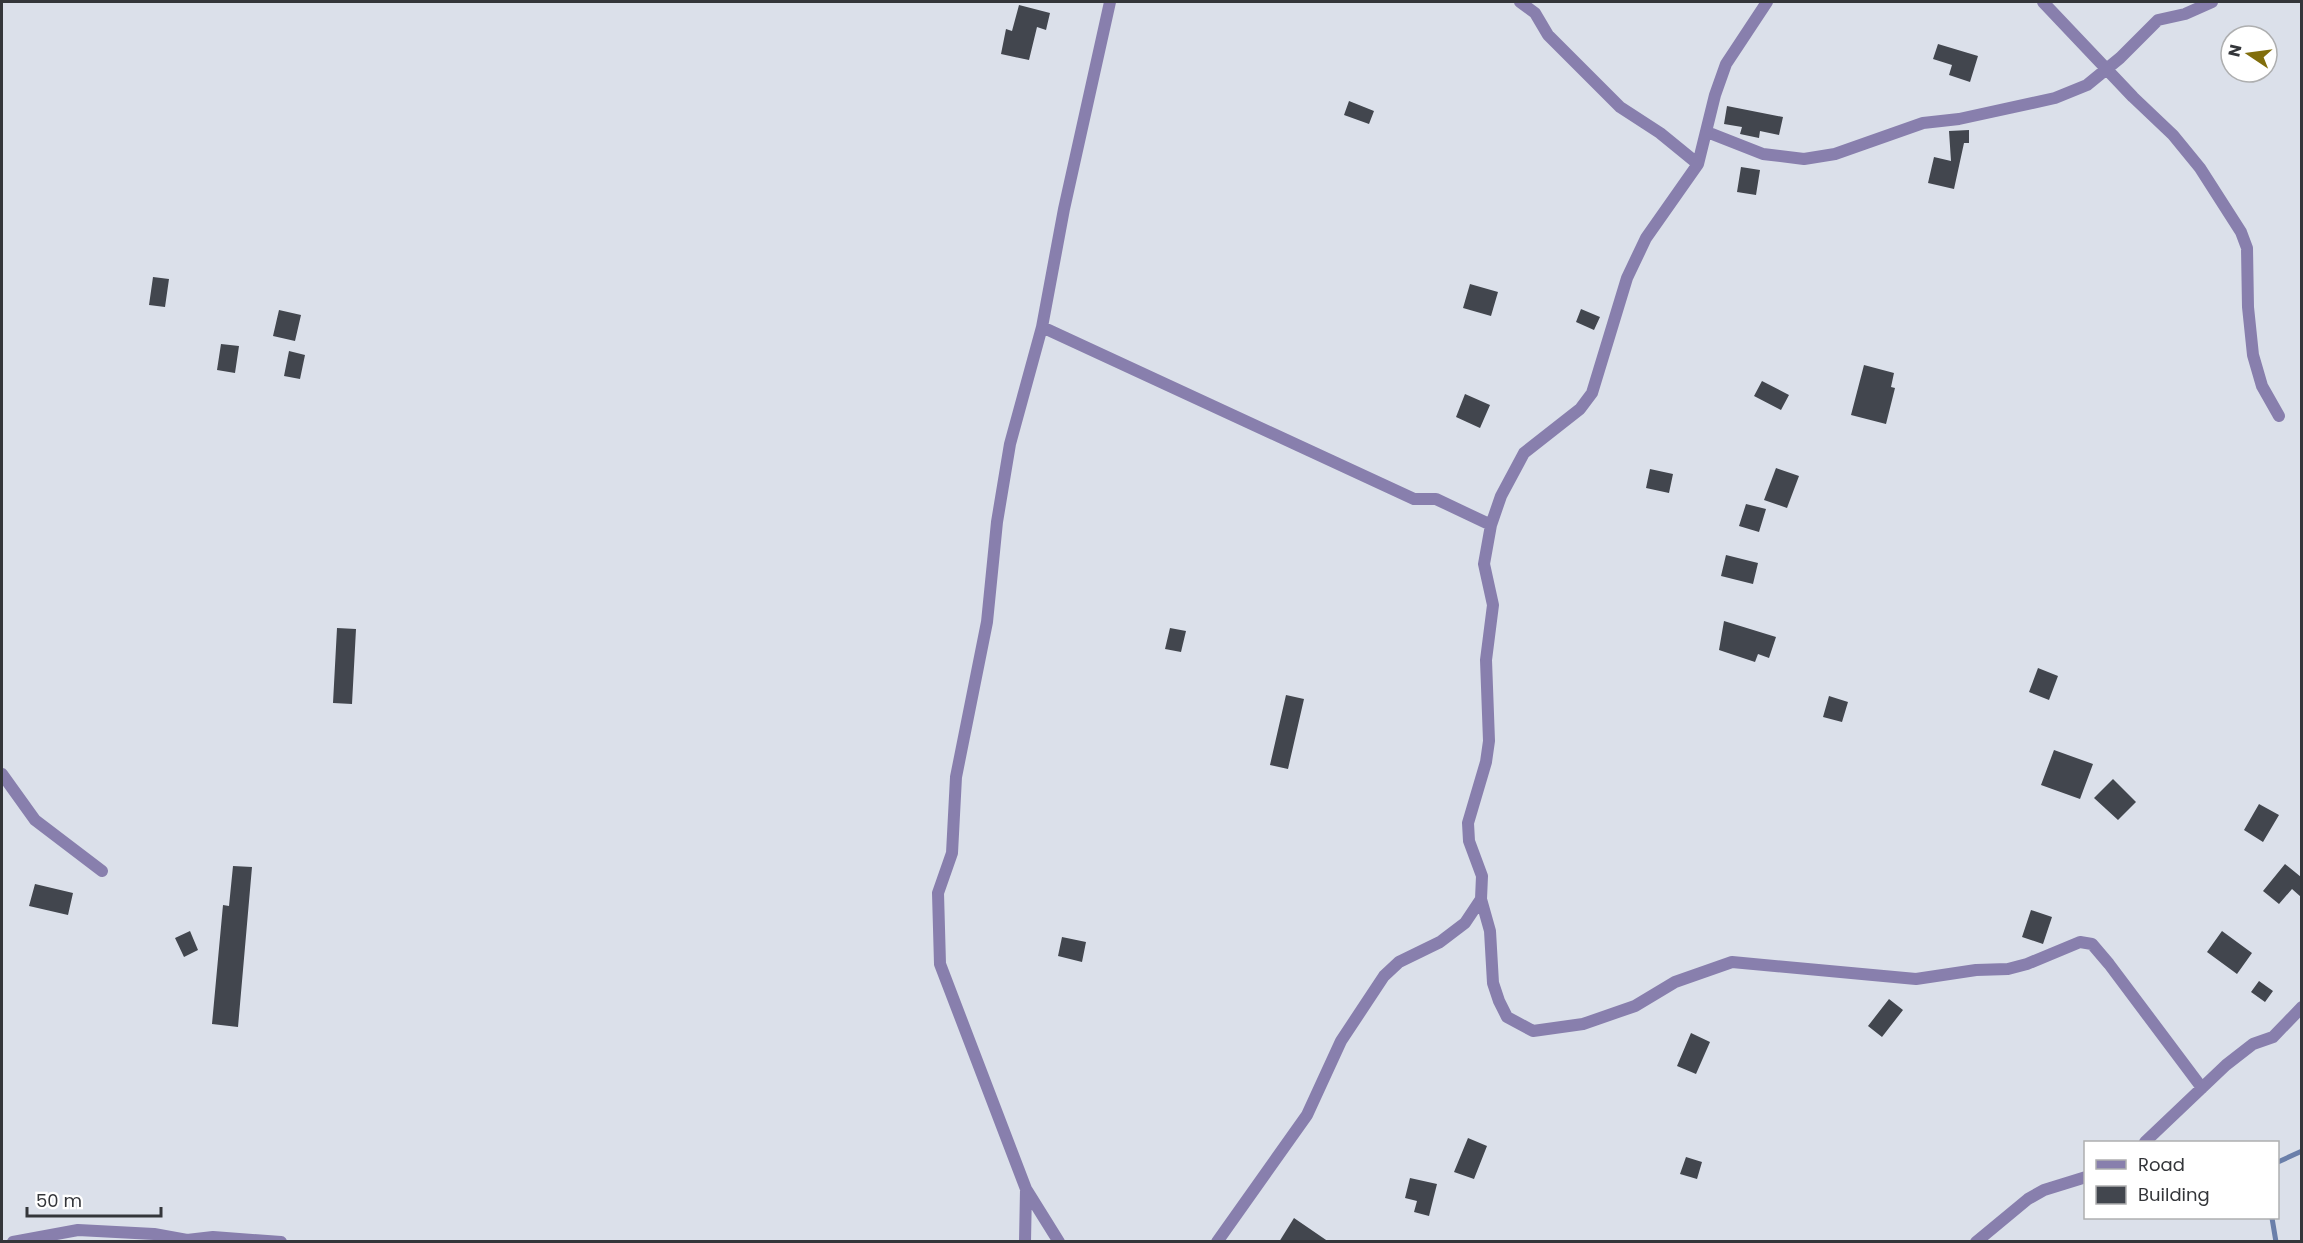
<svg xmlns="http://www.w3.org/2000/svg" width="2303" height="1243" viewBox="0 0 2303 1243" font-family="Poppins,sans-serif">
  <rect width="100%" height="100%" fill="#dbe0ea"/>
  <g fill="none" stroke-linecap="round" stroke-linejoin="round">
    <path stroke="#6a7faa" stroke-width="5" d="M 2278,1162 L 2302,1151
      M 2272,1218 L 2276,1242"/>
  </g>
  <path fill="#42464e" d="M 1019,5 L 1050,13 L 1046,30 L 1037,27 L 1029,60 L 1001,54 L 1006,29 L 1012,31 Z
    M 1938,44 L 1978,56 L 1970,82 L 1949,75 L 1952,65 L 1933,59 Z
    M 1349,101 L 1374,111 L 1369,124 L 1344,115 Z
    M 1727,106 L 1783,117 L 1779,135 L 1760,131 L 1759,138 L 1740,134 L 1742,127 L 1724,124 Z
    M 1969,130 L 1969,143 L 1964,143 L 1954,189 L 1928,183 L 1934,157 L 1951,161 L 1949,131 Z
    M 1741,167 L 1760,170 L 1756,195 L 1737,192 Z
    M 153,277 L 169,279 L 165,307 L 149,305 Z
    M 1470,284 L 1498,292 L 1491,316 L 1463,308 Z
    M 1581,309 L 1600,317 L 1594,330 L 1576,322 Z
    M 279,310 L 301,315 L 295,341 L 273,336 Z
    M 221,344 L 239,346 L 235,373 L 217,370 Z
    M 289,351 L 305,355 L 300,379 L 284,376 Z
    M 1864,365 L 1894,373 L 1891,387 L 1895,388 L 1886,424 L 1851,415 Z
    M 1762,381 L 1789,395 L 1781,410 L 1754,396 Z
    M 1465,394 L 1490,405 L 1480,428 L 1456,417 Z
    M 1776,468 L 1799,476 L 1787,508 L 1764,500 Z
    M 1650,469 L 1673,474 L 1669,493 L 1646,488 Z
    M 1746,504 L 1766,509 L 1759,532 L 1739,526 Z
    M 1726,555 L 1758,563 L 1753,584 L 1721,576 Z
    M 1724,621 L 1776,637 L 1769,658 L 1758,654 L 1755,662 L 1719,650 Z
    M 337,628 L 356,629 L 352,704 L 333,703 Z
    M 1170,628 L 1186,631 L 1181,652 L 1165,649 Z
    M 2038,668 L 2058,676 L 2049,700 L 2029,692 Z
    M 1286,695 L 1304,699 L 1288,769 L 1270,765 Z
    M 1829,696 L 1848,702 L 1842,722 L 1823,717 Z
    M 2054,750 L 2093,764 L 2080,799 L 2041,785 Z
    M 2113,779 L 2136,802 L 2118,820 L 2094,798 Z
    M 2259,804 L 2279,815 L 2263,842 L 2244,830 Z
    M 2285,864 L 2301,877 L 2301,897 L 2292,889 L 2279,904 L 2263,891 Z
    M 233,866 L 252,867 L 238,1027 L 212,1024 L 223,905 L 229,906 Z
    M 35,884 L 73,893 L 68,915 L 29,906 Z
    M 2031,910 L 2052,917 L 2043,944 L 2022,937 Z
    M 190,931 L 198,950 L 184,957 L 175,938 Z
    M 2222,931 L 2252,953 L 2237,974 L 2207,952 Z
    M 1062,937 L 1086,942 L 1082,962 L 1058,956 Z
    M 2259,981 L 2273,991 L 2265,1002 L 2251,992 Z
    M 1889,999 L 1903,1010 L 1882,1037 L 1868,1026 Z
    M 1691,1033 L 1710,1042 L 1696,1074 L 1677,1066 Z
    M 1468,1138 L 1487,1146 L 1474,1179 L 1454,1172 Z
    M 1686,1157 L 1702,1162 L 1697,1179 L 1680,1174 Z
    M 1410,1178 L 1437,1184 L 1429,1216 L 1414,1212 L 1417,1201 L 1405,1198 Z
    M 1294,1218 L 1329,1242 L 1279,1242 Z"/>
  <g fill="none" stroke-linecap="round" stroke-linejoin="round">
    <path stroke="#887fad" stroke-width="12" d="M 1520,2 L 1535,13 L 1548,35 L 1620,107 L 1660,133 L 1698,164
      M 2043,2 L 2133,97 L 2173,135 L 2200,168 L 2241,232 L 2247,248 L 2248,307 L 2253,355 L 2262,386 L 2279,416
      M 1707,132 L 1763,154 L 1804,159 L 1835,154 L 1923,123 L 1959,119 L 2055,98 L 2087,85 L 2120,58 L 2158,20 L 2185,14 L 2212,2
      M 1042,327 L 1414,499 L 1436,499 L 1491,525
      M 2,774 L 35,820 L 102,871
      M 1481,899 L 1490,931 L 1493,983 L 1499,1001 L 1507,1017 L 1533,1031 L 1583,1024 L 1635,1006 L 1675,982 L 1732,962 L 1916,979 L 1976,970 L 2008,969 L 2027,964 L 2080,942 L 2092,944 L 2109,964 L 2202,1088
      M 2145,1142 L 2226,1065 L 2253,1044 L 2273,1037 L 2302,1007
      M 13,1242 L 78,1230 L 154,1234 L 187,1240 L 213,1237 L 281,1242
      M 1025,1242 L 1026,1189
      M 1059,1242 L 1026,1189 L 940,964 L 938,893 L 952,853 L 956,777 L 987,622 L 997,522 L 1010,444 L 1042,327 L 1064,209 L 1110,2
      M 1217,1242 L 1307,1115 L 1341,1041 L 1384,976 L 1399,962 L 1440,942 L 1465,923 L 1481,899 L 1482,876 L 1469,841 L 1468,823 L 1486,762 L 1489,741 L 1486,660 L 1493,605 L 1484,564 L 1491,525 L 1501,496 L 1524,453 L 1580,409 L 1592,393 L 1627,278 L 1646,238 L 1698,164 L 1715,95 L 1726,64 L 1767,2
      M 1976,1242 L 2028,1199 L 2044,1190 L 2086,1177"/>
  </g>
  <rect width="2303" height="1243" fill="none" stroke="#34363a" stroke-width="6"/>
  <rect x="2084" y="1141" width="195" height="78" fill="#ffffff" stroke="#aeafb0" stroke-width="1.5"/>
  <rect x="2096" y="1160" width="30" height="9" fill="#887fad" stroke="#aeafb0" stroke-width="1.5"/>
  <text x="2138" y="1171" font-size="18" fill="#34363a">Road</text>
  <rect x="2096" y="1186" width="30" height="18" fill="#42464e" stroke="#aeafb0" stroke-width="1.5"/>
  <text x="2138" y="1201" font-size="18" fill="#34363a">Building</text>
  <g transform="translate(2249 54) rotate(283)"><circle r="28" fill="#ffffff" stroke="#aeafb0" stroke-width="1.5"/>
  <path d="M0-4.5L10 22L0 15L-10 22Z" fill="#816e0c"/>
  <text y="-9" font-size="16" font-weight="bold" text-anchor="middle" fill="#34363a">N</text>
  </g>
  <path d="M27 1207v9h134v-9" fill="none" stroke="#34363a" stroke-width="3"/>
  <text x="36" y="1207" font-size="18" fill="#34363a" stroke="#ffffff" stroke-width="4.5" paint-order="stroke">50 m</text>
</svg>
